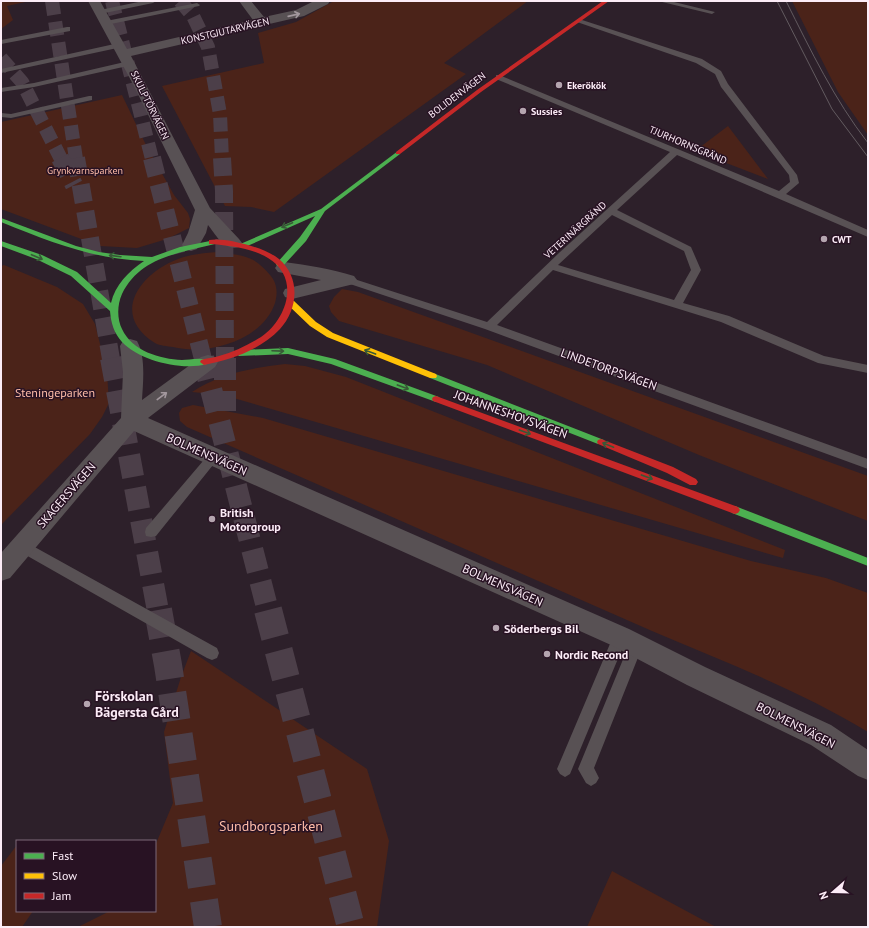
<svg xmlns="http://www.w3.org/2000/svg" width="869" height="928" viewBox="0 0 869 928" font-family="'PT Sans',sans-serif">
  <rect width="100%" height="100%" fill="#2d202a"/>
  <path fill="#4b2319" d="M 1,1 L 30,1 L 7,6 L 13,20 L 1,29 Z
    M 334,1 L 528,1 L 444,63 L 466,74 L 274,212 L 251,207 L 225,206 L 162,86 L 264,63 L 258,33 L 296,22 Z
    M 792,1 L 868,1 L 868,135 L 838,92 Z
    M 122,95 L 145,143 L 174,195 L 188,213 L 190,219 L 189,228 L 167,239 L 137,248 L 100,246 L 1,209 L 1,122 Z
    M 728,126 L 768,179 L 695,151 Z
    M 219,252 C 228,254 238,254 246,257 C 256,260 263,267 270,275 C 277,283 278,292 275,303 C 263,340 208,356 173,347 C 167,346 160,346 155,343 C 110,315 139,274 178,259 C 191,254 205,253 219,252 Z
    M 4,265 L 57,287 L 83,304 L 95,324 L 107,372 L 109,403 L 102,417 L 90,434 L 1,525 L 1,266 Z
    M 342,289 L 358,292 L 868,476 L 868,521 L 699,455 L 487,365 L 339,321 L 331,312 L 329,306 L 334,297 Z
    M 285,364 L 305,366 L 346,377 L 785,550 L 783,558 L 223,395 L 192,392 C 221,373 252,368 285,364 Z
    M 193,405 L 263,418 L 751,561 L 826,578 L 868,593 L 868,732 C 801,691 725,662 652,631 L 187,427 L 180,421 L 179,413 L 182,408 Z
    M 191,651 L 367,769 L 389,841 L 377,927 L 78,927 L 110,911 L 155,911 L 155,846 L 173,803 L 164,732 L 181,677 Z
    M 17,845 L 17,911 L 33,911 L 22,927 L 1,927 L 1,866 Z
    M 612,871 L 716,927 L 587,927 Z"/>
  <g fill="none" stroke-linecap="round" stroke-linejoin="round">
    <path stroke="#4c3f49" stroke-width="14" stroke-dasharray="14 7" stroke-linecap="butt" d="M 52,1 L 76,159
      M 112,1 L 152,159
      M 180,1 L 193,16 L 208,47 L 220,114 L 222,159
      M 1,58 L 22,82 L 61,159"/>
    <path stroke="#4c3f49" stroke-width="18" stroke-dasharray="18 9" stroke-linecap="butt" d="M 60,158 L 74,185
      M 76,158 L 111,359
      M 152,158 L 203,359
      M 222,158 L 224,191 L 225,359"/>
    <path stroke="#4c3f49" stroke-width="22" stroke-dasharray="22 11" stroke-linecap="butt" d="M 111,358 L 158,611
      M 203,358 L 268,611
      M 225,358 L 225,411"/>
    <path stroke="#4c3f49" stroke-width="28" stroke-dasharray="28 14" stroke-linecap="butt" d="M 158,610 L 168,665 L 208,927
      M 268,610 L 351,927"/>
    <path fill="#585154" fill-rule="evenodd" d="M 143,1 L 156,1 L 153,3 L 100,14 L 97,12 L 100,10 Z
      M 658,1 L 670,1 L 715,12 L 712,14 Z
      M 197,3 L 200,5 L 199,6 L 106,25 L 102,23 L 106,21 Z
      M 579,19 L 702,59 L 721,71 L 728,84 L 797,175 L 799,183 L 786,194 L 868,230 L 868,237 L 677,155 L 617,210 L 691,247 L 701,270 L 683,303 L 729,316 L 824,356 L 868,365 L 868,373 L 818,363 L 721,322 L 553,270 L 497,325 L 868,459 L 868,469 L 485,329 L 344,282 L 343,280 L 348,277 L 487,322 L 560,252 L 670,152 L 496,79 L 496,75 L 499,75 L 779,191 L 790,182 L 789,175 L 721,87 L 715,74 L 696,63 L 577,22 L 577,20 ZM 612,215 L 684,251 L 691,270 L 674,300 L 558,265 Z
      M 67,27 L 70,27 L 70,31 L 1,44 L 1,40 Z
      M 119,43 L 122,43 L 122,47 L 1,73 L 1,69 Z
      M 129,61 L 132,61 L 132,65 L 34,87 L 1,92 L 1,88 L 34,83 Z
      M 89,96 L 92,96 L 92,100 L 11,118 L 1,117 L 1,113 L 11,114 Z
      M 213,452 L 217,454 L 219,457 L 217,460 L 156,536 L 151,537 L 146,536 L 145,532 L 146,528 L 209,454 Z
      M 22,540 L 217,648 L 219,653 L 217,658 L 212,660 L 207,658 L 17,550 L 16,546 L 17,542 Z
      M 620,630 L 625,632 L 627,637 L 570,774 L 565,777 L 560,774 L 557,769 L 615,632 Z
      M 636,638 L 641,640 L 643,645 L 594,768 L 599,778 L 596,783 L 591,786 L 586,783 L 578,769 L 631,640 Z"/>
    <path fill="#585154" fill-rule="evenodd" d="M 88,1 L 100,1 L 127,49 L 253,20 L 239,1 L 251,1 L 264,17 L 296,10 L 314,1 L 330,1 L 328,4 L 304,16 L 131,56 L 210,208 L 239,239 L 242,243 L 239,247 C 224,251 216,235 208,225 L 206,233 L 197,249 L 191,251 L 185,249 L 182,245 L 188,233 L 195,210 L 134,86 Z
      M 284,262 C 308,265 331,269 354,276 L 357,280 L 354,284 L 292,299 L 285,297 L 283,293 L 285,289 L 321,280 L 278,272 L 275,268 L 278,264 Z
      M 130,339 L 137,341 C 146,357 143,382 142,400 L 201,357 L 208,355 L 215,357 L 218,362 L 215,367 L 148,418 L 629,629 L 705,667 L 831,725 L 868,750 L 868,780 L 858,776 L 811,745 L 687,685 L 611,645 L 134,431 L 10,578 L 1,581 L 1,553 L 121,418 L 123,372 L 120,346 L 123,341 Z"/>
    <path fill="#4caf50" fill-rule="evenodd" d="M 398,151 L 400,152 L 400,154 L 325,211 L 306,241 L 283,266 L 277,266 L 276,264 L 300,237 L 315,216 L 245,247 L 239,247 L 238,245 L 321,209 Z
      M 1,218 L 76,246 L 99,252 L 120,255 L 152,257 L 180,247 L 215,240 L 215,244 C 179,253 140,257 122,294 C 117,305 117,319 122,329 C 132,351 160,359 182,360 C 189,360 204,356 208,362 L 207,364 C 182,371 140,361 122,342 C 114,333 111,323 110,311 L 71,276 L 36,259 L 1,246 L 1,241 L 42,255 L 77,272 L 111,303 C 115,285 129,271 144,261 C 89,258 51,242 1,222 Z
      M 288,348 L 335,359 L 439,397 L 440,399 L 436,402 L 331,364 L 288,354 L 239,356 L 235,353 L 239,350 Z
      M 433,373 L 604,440 L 605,442 L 604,444 L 598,444 L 430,378 L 429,376 L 430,374 Z
      M 735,506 L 868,558 L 868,566 L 732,513 L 730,510 L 732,507 Z"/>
    <path fill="#ffc107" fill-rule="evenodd" d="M 291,300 L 294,301 L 316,322 L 333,333 L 436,374 L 437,376 L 436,378 L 430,378 L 327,337 L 310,326 L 288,305 L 288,301 Z"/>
    <path fill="#c62828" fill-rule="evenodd" d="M 603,1 L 609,1 L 481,92 L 400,154 L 396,154 L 396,152 L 477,90 Z
      M 209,240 C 221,238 237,242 248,245 C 259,248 270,252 279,259 C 301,278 298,309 280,329 C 260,350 231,360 204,365 L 200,362 L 201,360 C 207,358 213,358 219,356 C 234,352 248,345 261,337 C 287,319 301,278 268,258 C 251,248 231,246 212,244 L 209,244 Z
      M 436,396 L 738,507 L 740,510 L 738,513 L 735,514 L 732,513 L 433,401 L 432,399 L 433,397 Z
      M 601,439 L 673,467 L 696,479 L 698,482 L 696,485 L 690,485 L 667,473 L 598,444 L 597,442 L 598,440 Z"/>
    <path stroke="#635b60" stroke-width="1" d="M 777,1 L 832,109 L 868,157
      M 786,1 C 811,51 834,99 868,143"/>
  </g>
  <defs><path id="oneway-shaft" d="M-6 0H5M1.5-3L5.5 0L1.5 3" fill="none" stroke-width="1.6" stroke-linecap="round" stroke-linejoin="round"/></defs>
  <g stroke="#a2979d">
    <use href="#oneway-shaft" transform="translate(294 15) rotate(-13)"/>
    <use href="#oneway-shaft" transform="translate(162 396) rotate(-37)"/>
  </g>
  <g stroke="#385937">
    <use href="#oneway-shaft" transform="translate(287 225) rotate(157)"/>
    <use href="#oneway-shaft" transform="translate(115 256) rotate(-173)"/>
    <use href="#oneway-shaft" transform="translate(37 257) rotate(23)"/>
    <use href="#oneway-shaft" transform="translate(278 351) rotate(2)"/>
    <use href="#oneway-shaft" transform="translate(370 352) rotate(-160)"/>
    <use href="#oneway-shaft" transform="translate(403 387) rotate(20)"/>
    <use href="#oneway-shaft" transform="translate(525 432) rotate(20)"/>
    <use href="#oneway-shaft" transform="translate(608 445) rotate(-158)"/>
    <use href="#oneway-shaft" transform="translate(647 477) rotate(20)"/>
  </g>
  <g fill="#b4a5af" stroke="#281223" stroke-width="1.5">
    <circle cx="559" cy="85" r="4"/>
    <circle cx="523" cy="111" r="4"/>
    <circle cx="824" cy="239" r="4"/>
    <circle cx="212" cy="519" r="4"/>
    <circle cx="496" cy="628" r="4"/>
    <circle cx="547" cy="654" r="4"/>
    <circle cx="87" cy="704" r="4"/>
  </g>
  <g text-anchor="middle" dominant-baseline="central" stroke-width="3" stroke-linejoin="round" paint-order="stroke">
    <g font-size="10" fill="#fcecf7" stroke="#281223">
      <text transform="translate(225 31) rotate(-13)">KONSTGJUTARVÄGEN</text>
      <text transform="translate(457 95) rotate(-37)">BOLIDENVÄGEN</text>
      <text transform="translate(150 105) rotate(64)">SKULPTÖRVÄGEN</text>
      <text transform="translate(688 145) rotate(23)">TJURHORNSGRÄND</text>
      <text transform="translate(575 230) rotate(-42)">VETERINÄRGRÄND</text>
    </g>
    <g font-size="10" font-weight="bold" fill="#fcecf7" stroke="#281223" text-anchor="start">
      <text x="567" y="85">Ekerökök</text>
      <text x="531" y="111">Sussies</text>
      <text x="832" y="239">CWT</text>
    </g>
    <g font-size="10" fill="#febca8" stroke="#281223">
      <text x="85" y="170">Grynkvarnsparken</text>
    </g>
    <g font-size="12" fill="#fcecf7" stroke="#281223">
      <text transform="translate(609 369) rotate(20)">LINDETORPSVÄGEN</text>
      <text transform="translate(511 414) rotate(20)">JOHANNESHOVSVÄGEN</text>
      <text transform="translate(207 454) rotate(24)">BOLMENSVÄGEN</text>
      <text transform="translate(66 495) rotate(-49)">SKAGERSVÄGEN</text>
      <text transform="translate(503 585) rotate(24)">BOLMENSVÄGEN</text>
      <text transform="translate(796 725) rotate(27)">BOLMENSVÄGEN</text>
    </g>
    <g font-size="12" fill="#febca8" stroke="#281223">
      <text x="55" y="392">Steningeparken</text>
    </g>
    <g font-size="12" font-weight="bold" fill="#fcecf7" stroke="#281223" text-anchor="start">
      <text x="220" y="512">British<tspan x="220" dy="14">Motorgroup</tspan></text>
      <text x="504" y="628">Söderbergs Bil</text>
      <text x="555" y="654">Nordic Recond</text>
    </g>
    <g font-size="14" font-weight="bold" fill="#fcecf7" stroke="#281223" text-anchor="start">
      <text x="95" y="696">Förskolan<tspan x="95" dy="16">Bägersta Gård</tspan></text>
    </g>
    <g font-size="14" fill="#febca8" stroke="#281223">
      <text x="271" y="826">Sundborgsparken</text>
    </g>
  </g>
  <rect width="869" height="928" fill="none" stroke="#fcecf7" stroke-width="4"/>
  <rect x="16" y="840" width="140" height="72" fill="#281223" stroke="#7d6978"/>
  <rect x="24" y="853" width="20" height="6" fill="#4caf50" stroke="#7d6978"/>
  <text x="52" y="860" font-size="12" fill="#fcecf7">Fast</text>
  <rect x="24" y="873" width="20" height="6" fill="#ffc107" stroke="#7d6978"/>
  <text x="52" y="880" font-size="12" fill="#fcecf7">Slow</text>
  <rect x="24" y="893" width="20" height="6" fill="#c62828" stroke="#7d6978"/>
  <text x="52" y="900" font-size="12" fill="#fcecf7">Jam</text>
  <g transform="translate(833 892) rotate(250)" stroke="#281223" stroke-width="3" paint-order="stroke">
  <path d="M0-3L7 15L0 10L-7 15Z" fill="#fcecf7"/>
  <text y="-6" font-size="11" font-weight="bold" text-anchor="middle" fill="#fcecf7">N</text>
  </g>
</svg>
